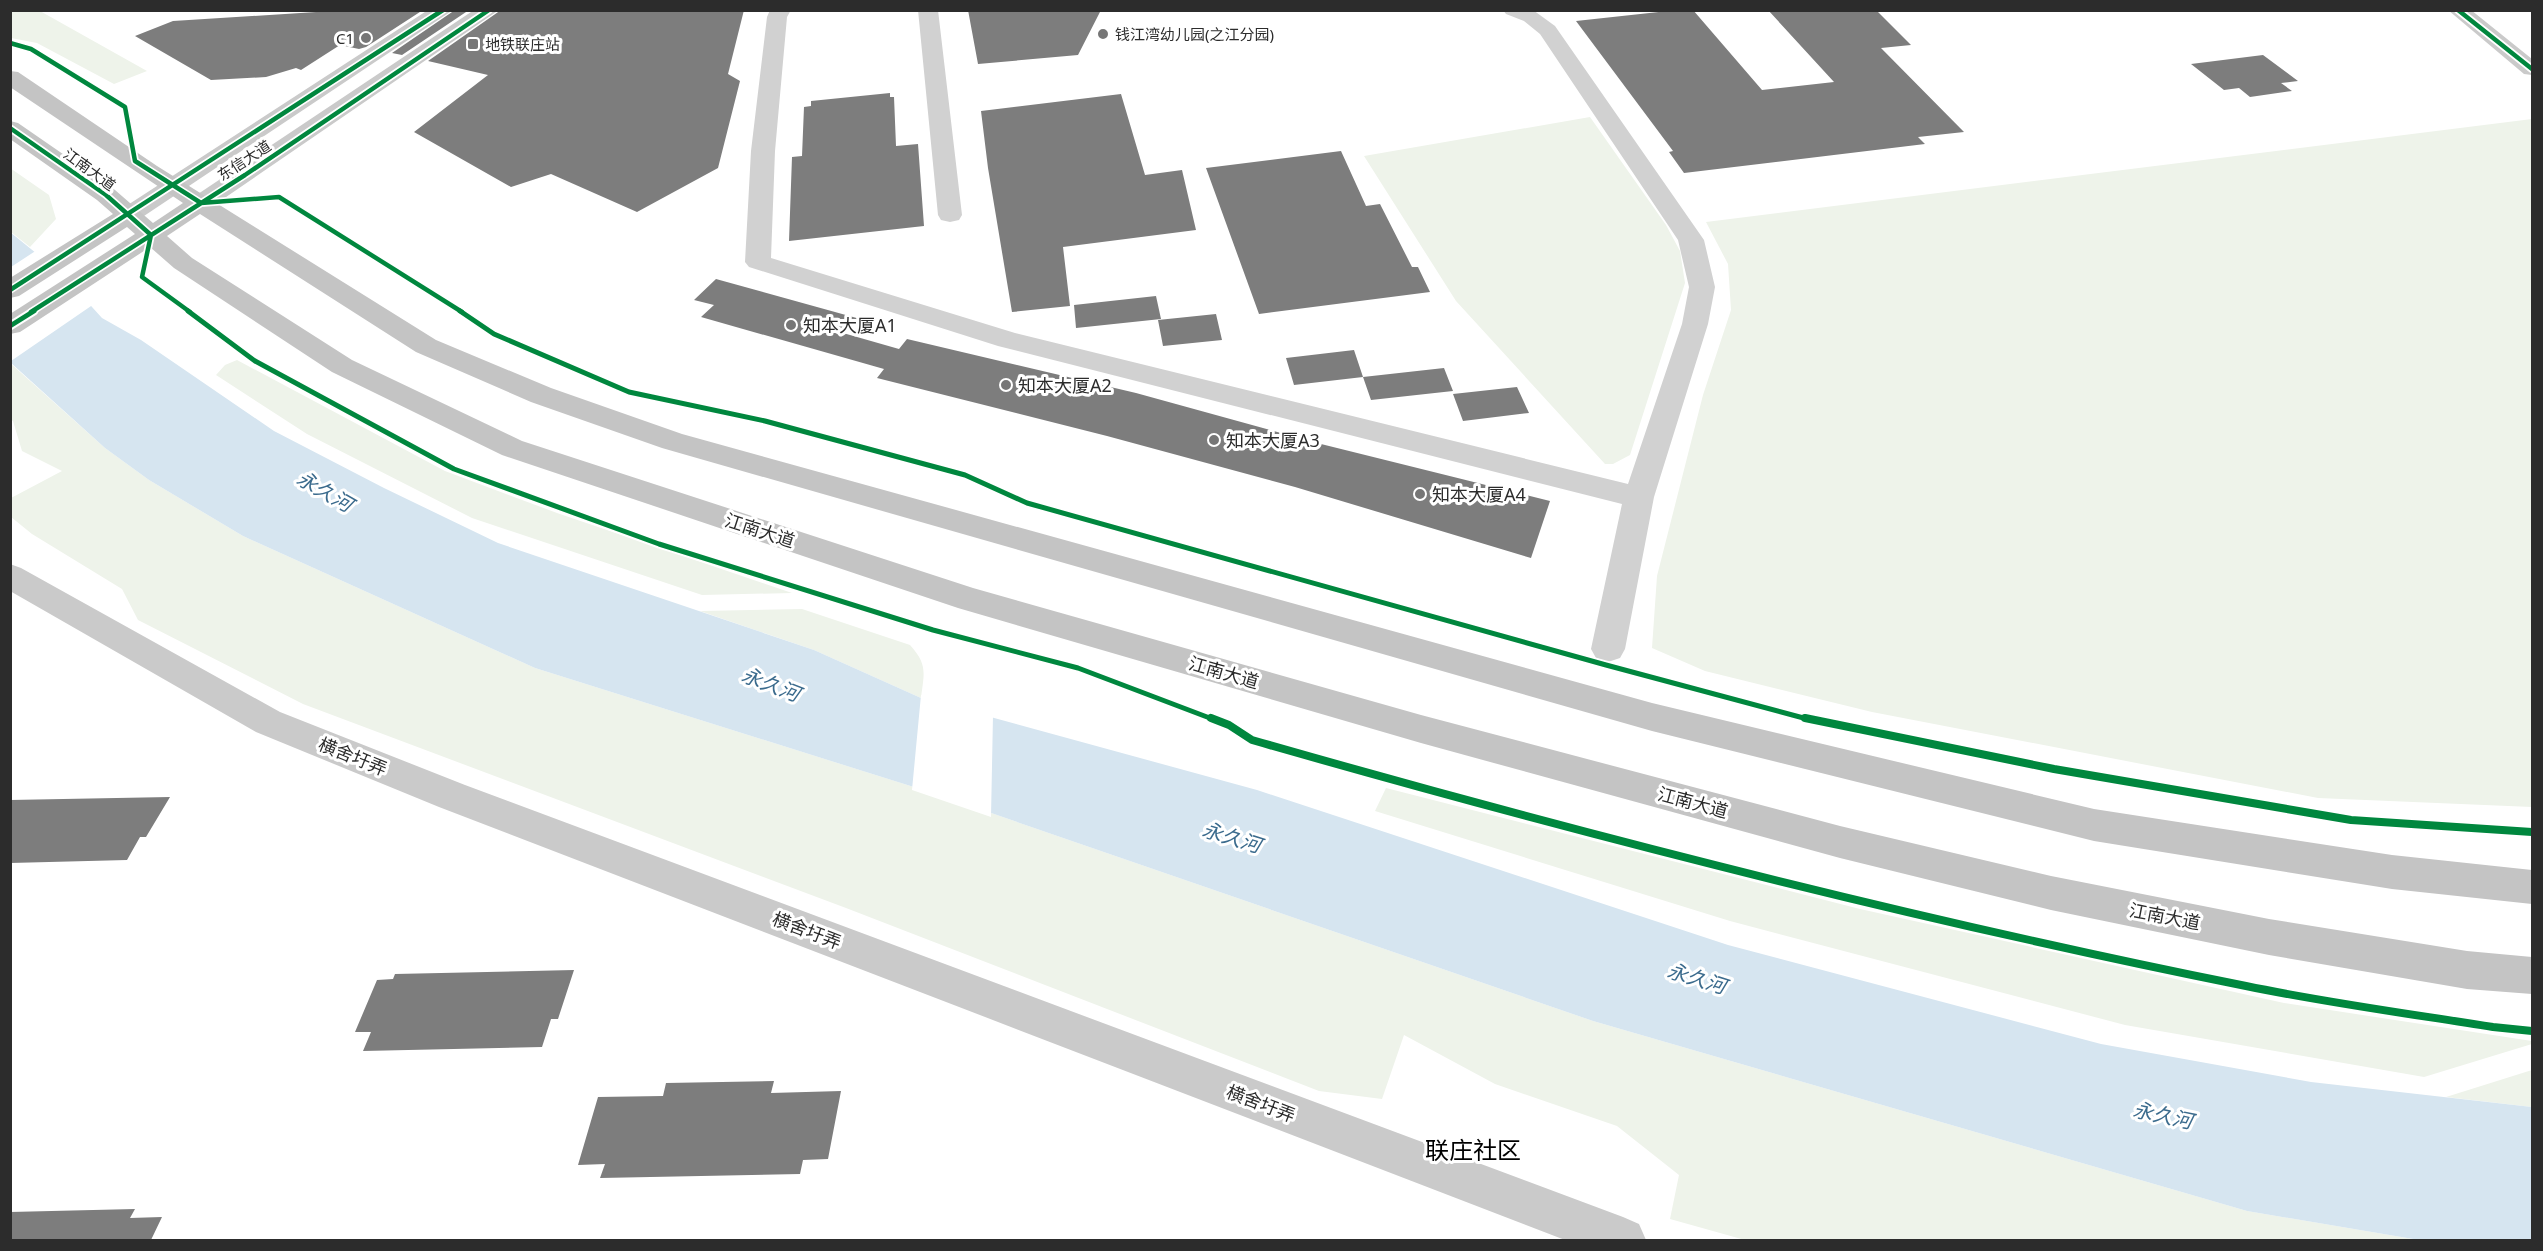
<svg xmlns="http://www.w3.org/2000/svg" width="2543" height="1251" viewBox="0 0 2543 1251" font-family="'Noto Sans','Noto Sans SC',sans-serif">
  <rect width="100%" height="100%" fill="#fff"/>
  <path fill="#eef3ea" d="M 10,11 L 40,11 L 147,71 L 114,84 L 37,43 L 11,38 Z
    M 1590,117 L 1666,225 L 1680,251 L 1685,283 L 1630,455 L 1613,464 L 1605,464 L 1456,301 L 1364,156 Z
    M 2532,119 L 2532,807 L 2318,798 L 1872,712 L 1705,671 L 1652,648 L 1657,576 L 1703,395 L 1731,310 L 1728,264 L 1706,222 Z
    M 10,168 L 49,195 L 56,219 L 30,247 L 11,232 Z
    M 237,360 L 445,471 L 557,513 L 792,593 L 702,595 L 472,518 L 307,434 L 216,375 L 225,365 Z
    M 10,363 L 105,448 L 149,480 L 243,536 L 535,668 L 936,794 L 1593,1021 L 2247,1211 L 2419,1240 L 1745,1240 L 1670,1219 L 1679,1175 L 1617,1126 L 1495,1084 L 1404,1035 L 1382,1099 L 1319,1091 L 846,908 L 303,704 L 138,620 L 122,589 L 32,534 L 11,517 L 11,498 L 62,471 L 22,451 L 13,421 L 11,420 Z
    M 802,609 L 910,645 C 928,665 924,673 921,698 L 814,650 L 700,611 Z
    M 1386,788 L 1860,909 L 2284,1003 L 2532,1041 L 2532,1044 L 2424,1077 L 2125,1025 L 1730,921 L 1375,811 Z
    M 2532,1070 L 2532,1107 L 2446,1097 Z"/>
  <path fill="#d6e5f0" d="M 10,232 L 63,275 L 102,318 L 141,340 L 274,431 L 384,488 L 498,543 L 814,650 L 921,698 L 1257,790 L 1728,945 L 2101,1044 L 2311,1082 L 2532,1107 L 2532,1240 L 2419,1240 L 2247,1211 L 1593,1021 L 936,794 L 535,668 L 243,536 L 149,480 L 105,448 L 11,363 Z"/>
  <path fill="#fff" d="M 37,250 L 65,273 L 94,304 L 11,361 L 11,267 Z
    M 921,695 L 993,715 L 991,817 L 912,790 Z"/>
  <path fill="#7d7d7d" d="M 347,10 L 423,10 L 366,47 L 359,49 L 340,45 L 301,70 L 296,68 L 266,77 L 211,80 L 135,36 L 173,21 Z
    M 455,10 L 469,10 L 402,55 L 392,53 Z
    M 501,10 L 744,10 L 728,74 L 740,81 L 718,168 L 637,212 L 551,174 L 511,187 L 414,132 L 488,75 L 428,61 Z
    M 968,10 L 1101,10 L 1078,55 L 978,64 Z
    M 1677,10 L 1693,10 L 1762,90 L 1834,82 L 1768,10 L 1876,10 L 1911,45 L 1881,48 L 1964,132 L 1918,137 L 1925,144 L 1684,173 L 1669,152 L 1673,151 L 1576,21 Z
    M 2263,55 L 2298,81 L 2281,83 L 2292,91 L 2250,97 L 2239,88 L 2224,90 L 2191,64 Z
    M 890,93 L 890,97 L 894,97 L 896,146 L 918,144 L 924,226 L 789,241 L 792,157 L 802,156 L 804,107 L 811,106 L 811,101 Z
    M 1121,94 L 1145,175 L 1182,170 L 1196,230 L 1063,247 L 1070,306 L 1012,312 L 988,168 L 981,111 Z
    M 1341,151 L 1366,206 L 1380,204 L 1412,267 L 1418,267 L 1430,292 L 1259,314 L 1206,168 Z
    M 716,279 L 871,322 L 850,326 L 843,333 L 899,349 L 907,339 L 1136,393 L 1321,444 L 1550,501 L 1531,558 L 1295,487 L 1107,436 L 877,378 L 884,369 L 701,317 L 714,305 L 694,300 Z
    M 1156,296 L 1161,319 L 1076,328 L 1074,305 Z
    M 1216,314 L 1222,340 L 1163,346 L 1158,320 Z
    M 1354,350 L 1363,377 L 1294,385 L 1286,358 Z
    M 1444,368 L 1453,391 L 1371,400 L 1363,377 Z
    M 1517,387 L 1529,413 L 1463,421 L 1453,394 Z
    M 170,797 L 146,837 L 140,837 L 127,860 L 10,863 L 10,800 Z
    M 574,970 L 558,1019 L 551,1019 L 542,1047 L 363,1051 L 371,1032 L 355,1032 L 377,980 L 393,979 L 395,974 Z
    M 774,1081 L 771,1093 L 841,1091 L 828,1159 L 803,1160 L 800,1174 L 600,1178 L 605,1164 L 578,1165 L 598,1097 L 663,1096 L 666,1083 Z
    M 135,1209 L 130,1218 L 162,1217 L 151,1240 L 10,1240 L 10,1212 Z"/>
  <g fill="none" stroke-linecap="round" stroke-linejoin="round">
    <path fill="#d1d1d1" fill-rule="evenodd" d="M 770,10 L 791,10 L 787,17 L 775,151 L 771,258 L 1015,333 L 1628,484 L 1682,324 L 1689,287 L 1678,240 L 1540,34 L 1524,21 L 1506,14 L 1503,10 L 1533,10 L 1555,26 L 1704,240 L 1715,287 L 1708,324 L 1654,497 L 1625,649 L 1620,658 L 1608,662 L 1596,658 L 1591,649 L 1622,504 L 998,346 L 749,267 L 745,262 L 751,151 L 767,17 Z
      M 918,10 L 938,10 L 962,215 L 959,220 L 950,222 L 941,220 L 938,215 Z"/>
    <path fill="#cacaca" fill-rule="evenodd" d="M 428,10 L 453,10 L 138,220 L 129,222 L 120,220 L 117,215 L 120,210 Z
      M 474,10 L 499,10 L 210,208 L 201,210 L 192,208 L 189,203 L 192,198 Z
      M 2448,10 L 2471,10 L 2532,59 L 2532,75 L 2524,74 Z
      M 10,564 L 21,568 L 280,712 L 465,785 L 1623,1217 L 1639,1224 L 1646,1240 L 1565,1240 L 439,807 L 256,732 L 10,591 Z"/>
    <path fill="#c4c4c4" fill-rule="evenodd" d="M 10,71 L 18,72 L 157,166 L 436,340 L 551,388 L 682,434 L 1652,703 L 2094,809 L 2392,855 L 2532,870 L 2532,904 L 2392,889 L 2094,841 L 1652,731 L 662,448 L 531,402 L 416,352 L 200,214 L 167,236 L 192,258 L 352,360 L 522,441 L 973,588 L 1421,715 L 1840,826 L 2051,876 L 2269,919 L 2467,951 L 2532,957 L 2532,994 L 2467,989 L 2269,955 L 2051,910 L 1840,858 L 1421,743 L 958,608 L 502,455 L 332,372 L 174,268 L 150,247 L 20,332 L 10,334 L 10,314 L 135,234 L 127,227 L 19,296 L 10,298 L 10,278 L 113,214 L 97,200 L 10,139 L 10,121 L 18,123 L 115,190 L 153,223 L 183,203 L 10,87 Z"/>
    <g stroke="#fff" stroke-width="8">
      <path id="cycleway-far2" d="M 2458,10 L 2532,69
        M 10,43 L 31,49 L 125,107 L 135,161 L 201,203
        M 10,128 L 106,195 L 151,235
        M 201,203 L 279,197 L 462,312
        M 151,235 L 142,277 L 190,312
        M 10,290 L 443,10
        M 31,312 L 245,175 L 489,10"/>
    </g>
    <g stroke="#fff" stroke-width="9">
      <path id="cycleway-far1" d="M 188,311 L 255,361 L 454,469 L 659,544 L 933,630 L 1078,668 L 1215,720
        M 460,311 L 494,334 L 629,392 L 765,421 L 965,475 L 1027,503 L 1606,665 L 1811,720
        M 10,326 L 34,311"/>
    </g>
    <g stroke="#fff" stroke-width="11">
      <path id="cycleway" d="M 1211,718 L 1229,725 L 1252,740 C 1580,834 1912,919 2246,986 C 2328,1003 2411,1014 2493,1027 L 2532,1031
        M 1805,718 L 2054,769 L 2351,820 L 2532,832"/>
    </g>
    <use href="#cycleway-far2" stroke="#00873e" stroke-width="4.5"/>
    <use href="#cycleway-far1" stroke="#00873e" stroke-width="5"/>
    <use href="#cycleway" stroke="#00873e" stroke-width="8"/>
  </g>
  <g fill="#767676" stroke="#fff" stroke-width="2">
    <circle cx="1103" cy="34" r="6"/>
    <circle cx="366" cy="38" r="6"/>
    <rect x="467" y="38" width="12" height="12" rx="3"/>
    <circle cx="791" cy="325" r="6"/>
    <circle cx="1006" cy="385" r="6"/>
    <circle cx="1214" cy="440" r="6"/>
    <circle cx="1420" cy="494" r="6"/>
  </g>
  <g text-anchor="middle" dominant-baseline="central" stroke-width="6" stroke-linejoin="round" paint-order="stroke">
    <g font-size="15" fill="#2c2c2c" stroke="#fff" text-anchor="start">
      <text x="1115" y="34">钱江湾幼儿园(之江分园)</text>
      <text x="354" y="38" text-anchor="end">C1</text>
      <text x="485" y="44">地铁联庄站</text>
    </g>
    <g font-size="15" fill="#2c2c2c" stroke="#fff">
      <text transform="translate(244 160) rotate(-33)">东信大道</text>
      <text transform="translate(90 169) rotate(36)">江南大道</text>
    </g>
    <g font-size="18" fill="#2c2c2c" stroke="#fff" text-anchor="start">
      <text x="803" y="325">知本大厦A1</text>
      <text x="1018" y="385">知本大厦A2</text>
      <text x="1226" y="440">知本大厦A3</text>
      <text x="1432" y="494">知本大厦A4</text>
    </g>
    <g font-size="18" fill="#2c2c2c" stroke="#fff">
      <text transform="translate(760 530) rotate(18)">江南大道</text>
      <text transform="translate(1224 672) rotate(16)">江南大道</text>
      <text transform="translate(353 756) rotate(22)">横舍圩弄</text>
      <text transform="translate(1693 802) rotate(15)">江南大道</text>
      <text transform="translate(2165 916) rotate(11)">江南大道</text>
      <text transform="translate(807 930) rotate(21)">横舍圩弄</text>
      <text transform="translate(1261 1103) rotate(21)">横舍圩弄</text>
    </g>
    <g font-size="20" font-style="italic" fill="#3b6b8d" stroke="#fff">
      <text transform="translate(325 491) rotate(30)">永久河</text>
      <text transform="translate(771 684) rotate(21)">永久河</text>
      <text transform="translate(1232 837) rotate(17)">永久河</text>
      <text transform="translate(1697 978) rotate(17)">永久河</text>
      <text transform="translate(2163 1115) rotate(12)">永久河</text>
    </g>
    <g font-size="24" fill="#000" stroke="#fff">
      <text x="1473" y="1149">联庄社区</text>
    </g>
  </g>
  <rect width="2543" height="1251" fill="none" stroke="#2c2c2c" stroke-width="24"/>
</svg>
